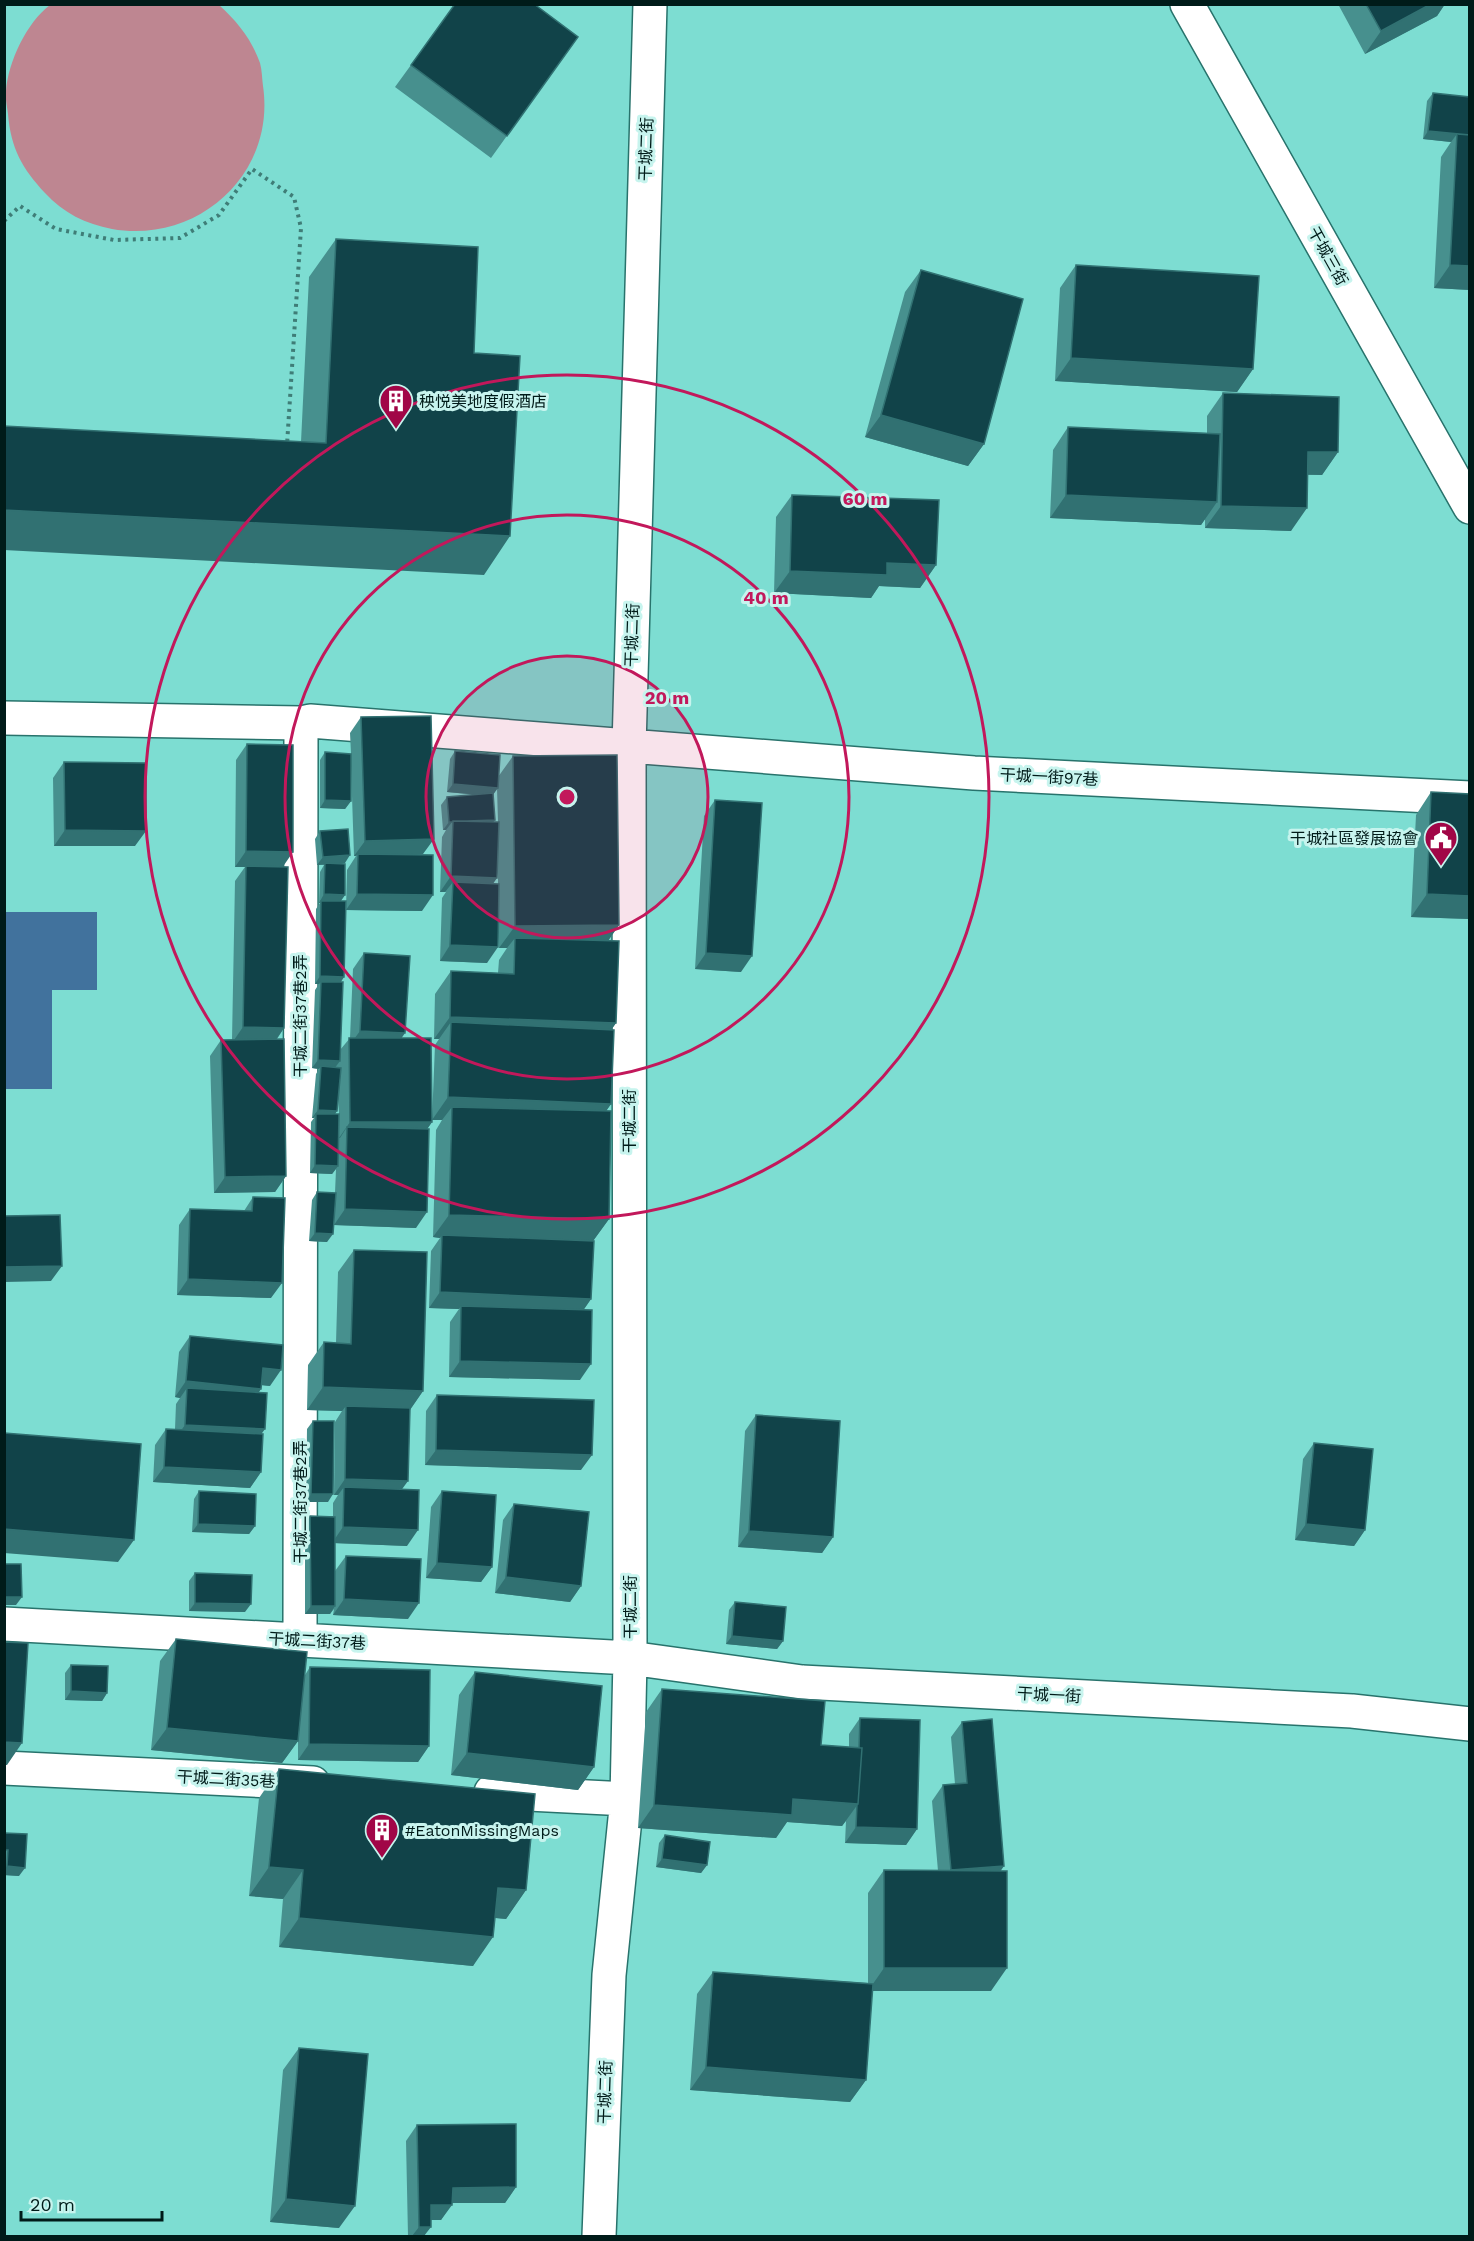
<svg xmlns="http://www.w3.org/2000/svg" width="1474" height="2241" viewBox="0 0 1474 2241" font-family="'Work Sans','Noto Sans TC',sans-serif">
  <rect width="100%" height="100%" fill="#7dddd2"/>
  <path fill="#be8691" d="M 50,5 L 219,5 C 237,21 252,40 260,63 C 262,70 262,79 263,86 C 276,174 198,244 112,229 C 86,224 63,213 45,193 C 22,168 11,149 8,114 C 7,106 5,98 6,91 C 8,62 27,22 50,5 Z"/>
  <path fill="#41729d" d="M 5,912 L 97,912 L 97,990 L 52,990 L 52,1089 L 5,1089 Z"/>
  <g fill="none" stroke-linecap="round" stroke-linejoin="round">
    <g stroke="#28736c" stroke-width="36">
      <path id="minor" d="M 1187,4 L 1470,507
        M 4,718 L 301,723
        M 4,1624 L 630,1658 L 802,1682 L 1352,1711 L 1470,1724
        M 300,1639 L 301,723 L 310,721 L 974,773 L 1470,798
        M 4,1768 L 313,1783
        M 491,1792 L 627,1799
        M 599,2236 L 609,1975 L 627,1799 L 630,1658 L 629,747 L 650,4"/>
    </g>
    <path stroke="#3f7d77" stroke-width="4" stroke-dasharray="3 4.5" stroke-linecap="butt" d="M 4,221 L 20,206 L 56,229 L 114,240 L 180,238 L 219,215 L 252,169 L 294,197 L 301,228 L 287,445"/>
    <use href="#minor" stroke="#fff" stroke-width="33"/>
  </g>
  <path fill="#47908e" fill-rule="evenodd" d="M 1338,4 L 1445,4 L 1437,16 L 1365,54 Z
    M 578,37 L 491,158 L 395,87 L 411,65 Z
    M 1433,93 L 1470,97 L 1470,290 L 1434,288 L 1441,157 L 1451,142 L 1423,139 L 1427,101 Z
    M 336,239 L 484,575 L 301,442 L 309,277 Z
    M 1076,265 L 1253,369 L 1237,392 L 1055,381 L 1060,288 Z
    M 921,270 L 984,444 L 968,466 L 865,437 L 905,292 Z
    M 1223,393 L 1338,452 L 1322,475 L 1307,475 L 1291,531 L 1205,528 L 1205,519 L 1201,525 L 1050,518 L 1053,450 L 1068,427 L 1207,433 L 1207,416 Z
    M 792,495 L 936,565 L 920,588 L 879,586 L 871,598 L 774,593 L 776,517 Z
    M 361,717 L 423,854 L 411,855 L 422,911 L 346,910 L 347,870 L 356,856 L 354,856 L 351,766 L 351,801 L 345,809 L 320,808 L 320,760 L 325,752 L 351,754 L 350,733 Z
    M 247,744 L 282,867 L 284,1028 L 277,1039 L 286,1176 L 275,1192 L 214,1193 L 210,1056 L 221,1040 L 232,1040 L 235,881 L 245,867 L 235,867 L 236,760 Z
    M 455,751 L 498,777 L 513,756 L 619,925 L 608,941 L 616,1023 L 611,1030 L 611,1104 L 606,1111 L 609,1219 L 593,1241 L 591,1299 L 584,1309 L 580,1380 L 449,1377 L 450,1322 L 459,1309 L 429,1308 L 431,1251 L 440,1238 L 433,1237 L 436,1130 L 442,1120 L 432,1120 L 435,1045 L 439,1039 L 434,1039 L 435,994 L 451,971 L 498,973 L 499,960 L 507,948 L 499,948 L 498,914 L 487,963 L 440,961 L 442,898 L 446,892 L 440,892 L 442,837 L 446,830 L 443,830 L 441,805 L 447,797 L 477,795 L 447,792 L 450,759 ZM 497,788 L 498,822 L 493,822 L 493,795 ZM 498,852 L 498,884 L 493,884 Z
    M 64,762 L 135,846 L 54,846 L 53,778 Z
    M 1431,792 L 1470,919 L 1411,917 L 1416,815 Z
    M 715,800 L 741,972 L 695,969 L 704,816 Z
    M 320,831 L 345,863 L 336,864 L 345,895 L 341,901 L 340,1050 L 350,1038 L 353,969 L 364,953 L 402,1038 L 432,1122 L 427,1129 L 416,1228 L 334,1225 L 335,1202 L 327,1242 L 309,1241 L 312,1200 L 317,1192 L 335,1193 L 336,1169 L 332,1174 L 310,1173 L 311,1122 L 314,1118 L 312,1118 L 316,1074 L 319,1069 L 312,1068 L 315,990 L 319,984 L 315,984 L 316,909 L 320,903 L 319,903 L 320,872 L 324,865 L 317,865 L 315,839 ZM 338,1098 L 339,1114 L 335,1114 Z
    M 253,1197 L 271,1298 L 177,1295 L 179,1225 L 190,1209 L 244,1211 Z
    M 354,1250 L 423,1391 L 410,1410 L 402,1489 L 407,1546 L 335,1543 L 335,1571 L 346,1556 L 408,1619 L 333,1615 L 334,1609 L 330,1614 L 305,1614 L 305,1524 L 310,1516 L 333,1516 L 333,1503 L 338,1495 L 334,1495 L 335,1422 L 342,1411 L 307,1410 L 308,1365 L 324,1342 L 336,1343 L 338,1272 Z
    M 190,1336 L 270,1386 L 261,1385 L 259,1392 L 262,1434 L 261,1472 L 250,1488 L 153,1482 L 155,1445 L 166,1429 L 175,1429 L 176,1404 L 180,1398 L 175,1397 L 179,1352 Z
    M 437,1395 L 581,1470 L 425,1465 L 426,1411 Z
    M 756,1415 L 833,1537 L 822,1553 L 738,1547 L 745,1431 Z
    M 313,1421 L 328,1502 L 306,1502 L 307,1429 Z
    M 1314,1443 L 1365,1530 L 1354,1546 L 1295,1540 L 1303,1459 Z
    M 199,1491 L 255,1526 L 249,1534 L 192,1532 L 194,1499 Z
    M 442,1491 L 492,1567 L 481,1582 L 426,1578 L 431,1507 Z
    M 514,1504 L 581,1586 L 570,1602 L 495,1593 L 503,1520 Z
    M 195,1573 L 245,1612 L 189,1611 L 189,1581 Z
    M 735,1602 L 783,1641 L 777,1649 L 726,1644 L 729,1610 Z
    M 176,1639 L 305,1675 L 310,1667 L 429,1746 L 418,1762 L 298,1760 L 298,1741 L 282,1763 L 151,1750 L 160,1661 Z
    M 71,1665 L 107,1693 L 102,1701 L 65,1700 L 65,1673 Z
    M 475,1672 L 594,1767 L 578,1790 L 451,1775 L 459,1695 Z
    M 662,1689 L 821,1745 L 849,1747 L 849,1734 L 860,1718 L 917,1829 L 906,1845 L 845,1843 L 846,1821 L 842,1826 L 787,1822 L 776,1838 L 638,1828 L 646,1712 Z
    M 962,1722 L 1000,1871 L 991,1991 L 872,1991 L 866,2080 L 850,2102 L 690,2090 L 697,1994 L 713,1972 L 868,1983 L 868,1893 L 884,1870 L 938,1871 L 932,1801 L 943,1785 L 955,1784 L 951,1737 Z
    M 279,1769 L 526,1890 L 506,1919 L 495,1918 L 473,1966 L 279,1947 L 283,1899 L 249,1896 L 259,1798 Z
    M 4,1833 L 19,1876 L 4,1875 Z
    M 665,1835 L 707,1865 L 701,1873 L 656,1867 L 659,1843 Z
    M 299,2048 L 339,2228 L 270,2222 L 283,2070 Z
    M 417,2125 L 516,2187 L 505,2203 L 452,2203 L 441,2220 L 431,2220 L 424,2236 L 408,2236 L 406,2141 Z"/>
  <path fill="#317172" d="M 1431,4 L 1445,4 L 1437,16 L 1365,54 L 1381,31 Z
    M 1428,131 L 1457,134 L 1451,142 L 1423,139 Z
    M 1450,265 L 1470,266 L 1470,290 L 1434,288 Z
    M 1071,358 L 1253,369 L 1237,392 L 1055,381 Z
    M 881,415 L 984,444 L 968,466 L 865,437 Z
    M 1308,452 L 1338,452 L 1322,475 L 1292,474 Z
    M 1066,495 L 1217,502 L 1201,525 L 1050,518 Z
    M 1221,506 L 1307,508 L 1291,531 L 1205,528 Z
    M 4,510 L 510,536 L 484,575 L 4,550 Z
    M 887,563 L 936,565 L 920,588 L 879,586 L 871,598 L 774,593 L 790,571 Z
    M 453,784 L 498,788 L 492,796 L 447,792 Z
    M 325,800 L 351,801 L 345,809 L 320,808 Z
    M 495,820 L 489,828 L 453,822 Z
    M 449,822 L 452,822 L 446,830 L 443,830 Z
    M 65,830 L 146,831 L 135,846 L 54,846 Z
    M 434,839 L 423,854 L 358,856 L 358,854 L 356,856 L 354,856 L 365,841 Z
    M 246,851 L 293,852 L 282,868 L 246,866 L 245,867 L 235,867 Z
    M 350,855 L 345,863 L 317,865 L 323,857 Z
    M 451,876 L 497,878 L 486,894 L 453,882 L 445,892 L 440,892 Z
    M 324,894 L 345,895 L 339,903 L 321,901 L 320,903 L 319,903 Z
    M 357,894 L 433,895 L 422,911 L 346,910 Z
    M 1427,894 L 1470,896 L 1470,919 L 1411,917 Z
    M 619,925 L 603,948 L 515,938 L 507,948 L 499,948 L 515,926 Z
    M 450,945 L 498,947 L 487,963 L 440,961 Z
    M 706,953 L 752,956 L 741,972 L 695,969 Z
    M 320,976 L 344,977 L 339,985 L 321,982 L 319,984 L 315,984 Z
    M 450,1017 L 616,1023 L 600,1046 L 451,1022 L 439,1039 L 434,1039 Z
    M 243,1027 L 284,1028 L 273,1044 L 232,1043 Z
    M 360,1031 L 405,1033 L 394,1049 L 349,1046 Z
    M 318,1060 L 340,1061 L 334,1069 L 321,1066 L 319,1069 L 312,1068 Z
    M 448,1097 L 611,1104 L 595,1127 L 452,1107 L 442,1120 L 432,1120 Z
    M 318,1110 L 337,1111 L 332,1119 L 316,1114 L 314,1118 L 312,1118 Z
    M 350,1122 L 432,1122 L 421,1138 L 347,1127 L 340,1138 L 339,1138 Z
    M 315,1165 L 338,1166 L 332,1174 L 310,1173 Z
    M 286,1176 L 275,1192 L 214,1193 L 225,1177 Z
    M 345,1209 L 427,1212 L 416,1228 L 334,1225 Z
    M 449,1215 L 609,1219 L 593,1241 L 442,1235 L 440,1238 L 433,1237 Z
    M 315,1233 L 333,1234 L 327,1242 L 309,1241 Z
    M 62,1266 L 51,1281 L 4,1282 L 4,1267 Z
    M 188,1279 L 282,1283 L 271,1298 L 177,1295 Z
    M 440,1292 L 591,1299 L 580,1315 L 461,1306 L 459,1309 L 429,1308 Z
    M 460,1361 L 591,1364 L 580,1380 L 449,1377 Z
    M 263,1368 L 281,1370 L 270,1386 L 252,1384 Z
    M 186,1381 L 261,1389 L 250,1405 L 187,1388 L 180,1398 L 175,1397 Z
    M 323,1387 L 423,1391 L 407,1414 L 346,1406 L 342,1411 L 307,1410 Z
    M 185,1425 L 265,1429 L 254,1444 L 174,1440 Z
    M 436,1450 L 592,1455 L 581,1470 L 425,1465 Z
    M 164,1467 L 261,1472 L 250,1488 L 153,1482 Z
    M 345,1479 L 408,1481 L 397,1496 L 344,1487 L 338,1495 L 334,1495 Z
    M 311,1494 L 333,1494 L 328,1502 L 306,1502 Z
    M 198,1524 L 255,1526 L 249,1534 L 192,1532 Z
    M 1306,1524 L 1365,1530 L 1354,1546 L 1295,1540 Z
    M 343,1527 L 418,1530 L 407,1546 L 332,1543 Z
    M 4,1529 L 134,1540 L 118,1562 L 4,1553 Z
    M 749,1531 L 833,1537 L 822,1553 L 738,1547 Z
    M 437,1563 L 492,1567 L 481,1582 L 426,1578 Z
    M 506,1577 L 581,1586 L 570,1602 L 495,1593 Z
    M 4,1597 L 22,1597 L 16,1605 L 4,1605 Z
    M 344,1599 L 419,1603 L 408,1619 L 333,1615 Z
    M 195,1603 L 251,1604 L 245,1612 L 189,1611 Z
    M 311,1606 L 335,1606 L 330,1614 L 305,1614 Z
    M 732,1636 L 783,1641 L 777,1649 L 726,1644 Z
    M 71,1691 L 107,1693 L 102,1701 L 65,1700 Z
    M 167,1728 L 298,1741 L 282,1763 L 151,1750 Z
    M 4,1742 L 22,1743 L 7,1765 L 4,1765 Z
    M 309,1744 L 429,1746 L 418,1762 L 298,1760 Z
    M 467,1753 L 594,1767 L 578,1790 L 451,1775 Z
    M 793,1799 L 858,1804 L 842,1826 L 787,1822 L 776,1838 L 638,1828 L 654,1805 Z
    M 856,1827 L 917,1829 L 906,1845 L 845,1843 Z
    M 662,1859 L 707,1865 L 701,1873 L 656,1867 Z
    M 7,1866 L 25,1868 L 19,1876 L 4,1875 L 4,1869 Z
    M 1004,1866 L 993,1882 L 951,1870 Z
    M 269,1867 L 303,1870 L 283,1899 L 249,1896 Z
    M 498,1888 L 526,1890 L 506,1919 L 477,1916 Z
    M 299,1918 L 493,1937 L 473,1966 L 279,1947 Z
    M 884,1968 L 1007,1968 L 991,1991 L 868,1991 Z
    M 706,2067 L 866,2080 L 850,2102 L 690,2090 Z
    M 516,2187 L 505,2203 L 442,2203 L 453,2188 Z
    M 286,2199 L 355,2206 L 339,2228 L 270,2222 Z
    M 431,2205 L 452,2205 L 441,2220 L 420,2220 Z
    M 419,2227 L 431,2227 L 424,2236 L 412,2236 Z"/>
  <path fill="#114349" stroke="#317172" stroke-width="1.5" d="M 455,4 L 534,4 L 578,37 L 507,136 L 411,65 Z
    M 1366,4 L 1431,4 L 1381,31 Z
    M 1433,93 L 1470,97 L 1470,135 L 1428,131 Z
    M 1457,134 L 1470,135 L 1470,266 L 1450,265 Z
    M 336,239 L 478,247 L 474,353 L 520,356 L 510,536 L 4,510 L 4,426 L 326,443 Z
    M 1076,265 L 1259,276 L 1253,369 L 1071,358 Z
    M 921,270 L 1023,299 L 984,444 L 881,415 Z
    M 1223,393 L 1339,397 L 1338,452 L 1308,452 L 1307,508 L 1221,506 Z
    M 1068,427 L 1220,434 L 1217,502 L 1066,495 Z
    M 792,495 L 939,500 L 936,565 L 887,563 L 887,575 L 790,571 Z
    M 431,716 L 434,839 L 365,841 L 361,717 Z
    M 247,744 L 293,745 L 293,852 L 246,851 Z
    M 455,751 L 500,755 L 498,788 L 453,784 Z
    M 325,752 L 351,754 L 351,801 L 325,800 Z
    M 617,755 L 619,925 L 515,926 L 513,756 Z
    M 64,762 L 146,763 L 146,831 L 65,830 Z
    M 1431,792 L 1470,794 L 1470,896 L 1427,894 Z
    M 493,793 L 495,820 L 467,821 L 453,821 L 453,822 L 449,822 L 447,797 Z
    M 715,800 L 762,803 L 752,956 L 706,953 Z
    M 453,821 L 499,822 L 497,878 L 451,876 Z
    M 348,829 L 350,855 L 323,857 L 320,831 Z
    M 358,854 L 433,855 L 433,895 L 357,894 Z
    M 325,863 L 345,864 L 345,895 L 324,894 Z
    M 246,866 L 288,867 L 284,1028 L 243,1027 Z
    M 453,882 L 499,884 L 498,947 L 450,945 Z
    M 321,901 L 346,901 L 344,977 L 320,976 Z
    M 515,938 L 619,941 L 616,1023 L 450,1017 L 451,971 L 514,974 Z
    M 364,953 L 410,956 L 405,1033 L 360,1031 Z
    M 321,982 L 343,982 L 340,1061 L 318,1060 Z
    M 451,1022 L 614,1030 L 611,1104 L 448,1097 Z
    M 349,1038 L 431,1038 L 432,1122 L 350,1122 Z
    M 284,1039 L 286,1176 L 225,1177 L 221,1040 Z
    M 321,1066 L 341,1068 L 337,1111 L 318,1110 Z
    M 452,1107 L 611,1111 L 609,1219 L 449,1215 Z
    M 316,1114 L 339,1114 L 338,1166 L 315,1165 Z
    M 347,1127 L 429,1129 L 427,1212 L 345,1209 Z
    M 317,1192 L 336,1193 L 333,1234 L 315,1233 Z
    M 253,1197 L 285,1198 L 282,1283 L 188,1279 L 190,1209 L 252,1211 Z
    M 60,1215 L 62,1266 L 4,1267 L 4,1216 Z
    M 442,1235 L 594,1241 L 591,1299 L 440,1292 Z
    M 354,1250 L 427,1252 L 423,1391 L 323,1387 L 324,1342 L 351,1344 Z
    M 461,1306 L 592,1310 L 591,1364 L 460,1361 Z
    M 190,1336 L 283,1345 L 281,1370 L 263,1368 L 261,1389 L 186,1381 Z
    M 187,1388 L 267,1393 L 265,1429 L 185,1425 Z
    M 437,1395 L 594,1400 L 592,1455 L 436,1450 Z
    M 346,1406 L 410,1408 L 408,1481 L 345,1479 Z
    M 756,1415 L 840,1421 L 833,1537 L 749,1531 Z
    M 313,1421 L 334,1421 L 333,1494 L 311,1494 Z
    M 166,1429 L 263,1434 L 261,1472 L 164,1467 Z
    M 4,1433 L 141,1444 L 134,1540 L 4,1529 Z
    M 1314,1443 L 1373,1449 L 1365,1530 L 1306,1524 Z
    M 344,1487 L 419,1490 L 418,1530 L 343,1527 Z
    M 199,1491 L 256,1494 L 255,1526 L 198,1524 Z
    M 442,1491 L 496,1495 L 492,1567 L 437,1563 Z
    M 514,1504 L 589,1512 L 581,1586 L 506,1577 Z
    M 310,1516 L 335,1517 L 335,1606 L 311,1606 Z
    M 346,1556 L 421,1559 L 419,1603 L 344,1599 Z
    M 4,1564 L 21,1564 L 22,1597 L 4,1597 Z
    M 195,1573 L 252,1575 L 251,1604 L 195,1603 Z
    M 735,1602 L 786,1607 L 783,1641 L 732,1636 Z
    M 176,1639 L 307,1652 L 298,1741 L 167,1728 Z
    M 4,1642 L 28,1643 L 22,1743 L 4,1742 Z
    M 71,1665 L 108,1666 L 107,1693 L 71,1691 Z
    M 310,1667 L 430,1670 L 429,1746 L 309,1744 Z
    M 475,1672 L 602,1686 L 594,1767 L 467,1753 Z
    M 662,1689 L 825,1701 L 821,1745 L 862,1748 L 858,1804 L 793,1799 L 792,1815 L 654,1805 Z
    M 860,1718 L 920,1720 L 917,1829 L 856,1827 L 857,1805 L 858,1804 L 862,1748 L 859,1748 Z
    M 992,1719 L 1004,1866 L 951,1870 L 943,1785 L 967,1783 L 962,1722 Z
    M 279,1769 L 535,1794 L 526,1890 L 498,1888 L 493,1937 L 299,1918 L 303,1870 L 269,1867 Z
    M 4,1833 L 27,1834 L 25,1868 L 7,1866 L 8,1850 L 4,1850 Z
    M 665,1835 L 710,1842 L 707,1865 L 662,1859 Z
    M 884,1870 L 1007,1871 L 1007,1968 L 884,1968 Z
    M 713,1972 L 873,1984 L 866,2080 L 706,2067 Z
    M 299,2048 L 368,2054 L 355,2206 L 286,2199 Z
    M 516,2124 L 516,2187 L 453,2188 L 452,2205 L 431,2205 L 431,2227 L 419,2227 L 417,2125 Z"/>
  <circle cx="567" cy="797" r="141" fill="#c2185b" fill-opacity=".12"/>
  <g fill="none" stroke="#c2185b" stroke-width="3">
    <circle cx="567" cy="797" r="141"/>
    <circle cx="567" cy="797" r="282"/>
    <circle cx="567" cy="797" r="422"/>
  </g>
  <defs>
    <g id="building-pin" transform="scale(1.725)"><path d="M0 17L-7.5 6A9.5 9.5 0 1 1 7.5 6Z" fill="#a10647" stroke="#c7f4ee"/><path d="M-4-6H4V6H1V3H-1V6H-4ZM-2.5-4.3h1.7v1.8h-1.7ZM.8-4.3h1.7v1.8H.8ZM-2.5-1h1.7V.8h-1.7ZM.8-1h1.7V.8H.8Z" fill="#fff"/></g>
    <g id="civic-pin" transform="scale(1.725)"><path d="M0 17L-7.5 6A9.5 9.5 0 1 1 7.5 6Z" fill="#a10647" stroke="#c7f4ee"/><path d="M-.6-6.5H3V-4.5H.6V-3L4-1V1h2V6H-6V1h2V-1L-.6-3ZM-1.2 2.5V6h2.4V2.5Z" fill="#fff"/></g>
  </defs>
  <g fill-rule="evenodd">
    <use href="#building-pin" x="396" y="401"/>
    <use href="#civic-pin" x="1441" y="838"/>
    <use href="#building-pin" x="382" y="1830"/>
  </g>
  <g text-anchor="middle" dominant-baseline="central" stroke-width="6" stroke-linejoin="round" paint-order="stroke">
    <g font-size="16" fill="#001b19" stroke="#c7f4ee">
      <text transform="translate(646 149) rotate(-88)">干城二街</text>
      <text transform="translate(1328 256) rotate(61)">干城三街</text>
      <text transform="translate(632 635) rotate(-88)">干城二街</text>
      <text transform="translate(1049 777) rotate(3)">干城一街97巷</text>
      <text transform="translate(300 1016) rotate(-90)">干城二街37巷2弄</text>
      <text transform="translate(629 1121) rotate(-90)">干城二街</text>
      <text transform="translate(300 1502) rotate(-90)">干城二街37巷2弄</text>
      <text transform="translate(630 1607) rotate(-90)">干城二街</text>
      <text transform="translate(317 1641) rotate(3)">干城二街37巷</text>
      <text transform="translate(1049 1695) rotate(3)">干城一街</text>
      <text transform="translate(226 1779) rotate(3)">干城二街35巷</text>
      <text transform="translate(605 2092) rotate(-88)">干城二街</text>
    </g>
    <g font-size="16" fill="#001b19" stroke="#c7f4ee" text-anchor="start">
      <text x="419" y="401">秧悦美地度假酒店</text>
      <text x="1418" y="838" text-anchor="end">干城社區發展協會</text>
      <text x="405" y="1830">#EatonMissingMaps</text>
    </g>
  </g>
  <circle cx="567" cy="797" r="9" fill="#c2185b" stroke="#c7f4ee" stroke-width="3"/>
  <g font-size="18" text-anchor="middle" font-weight="bold" fill="#c2185b" stroke="#c7f4ee" stroke-width="6" stroke-linejoin="round" paint-order="stroke">
    <text x="865" y="505">60 m</text>
    <text x="766" y="604">40 m</text>
    <text x="667" y="704">20 m</text>
  </g>
  <rect width="1474" height="2241" fill="none" stroke="#001b19" stroke-width="12"/>
  <path d="M21 2211v9h141v-9" fill="none" stroke="#001b19" stroke-width="3"/>
  <text x="30" y="2211" font-size="18" fill="#001b19" stroke="#c7f4ee" stroke-width="4.5" paint-order="stroke">20 m</text>
</svg>
